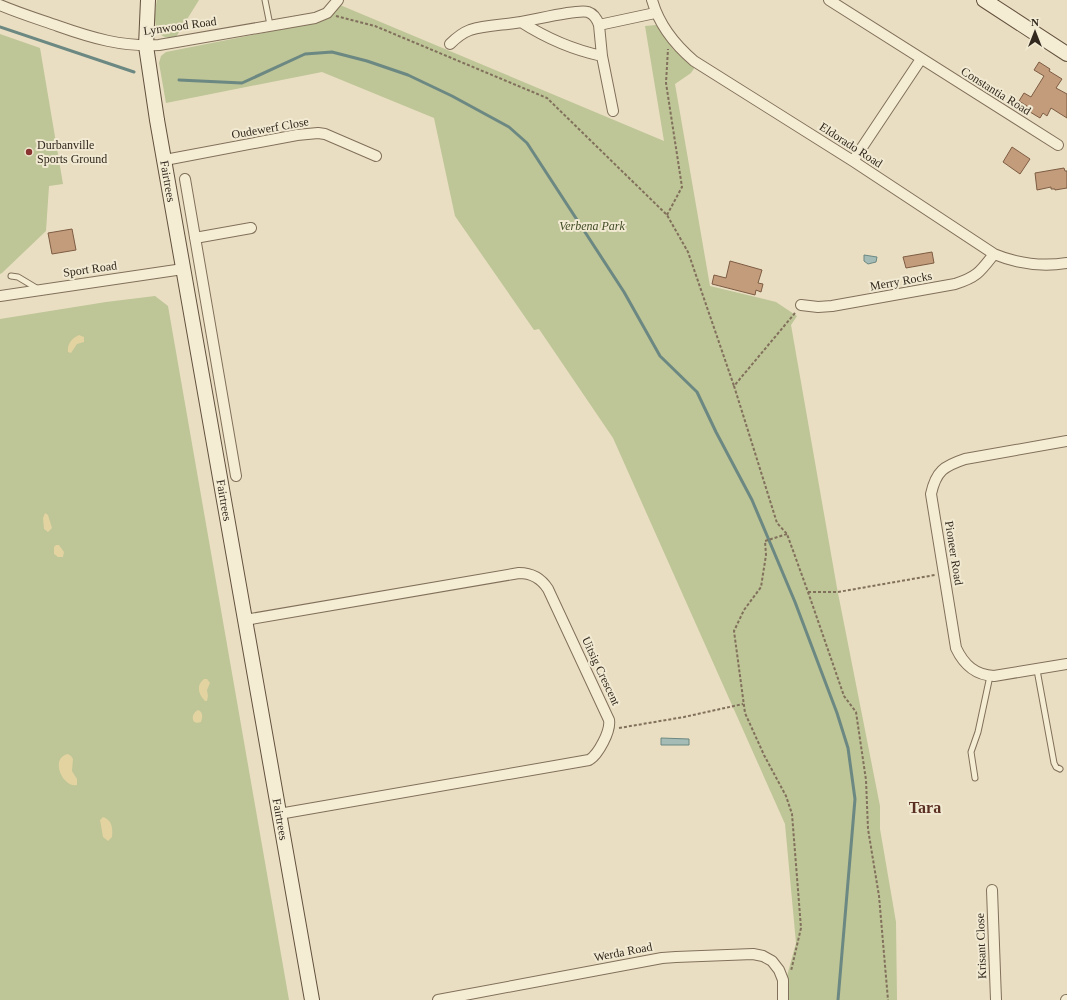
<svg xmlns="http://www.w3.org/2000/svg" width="1067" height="1000" viewBox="0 0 1067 1000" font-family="Georgia,serif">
  <rect width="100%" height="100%" fill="#e9dec2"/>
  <path fill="#bec597" d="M 157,0 L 199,0 L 176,37 C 151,42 154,16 157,0 Z
    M 340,5 L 664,141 L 645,26 L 656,25 L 673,49 L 695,67 L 691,73 L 675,84 L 710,286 L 776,302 L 797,316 L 791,325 L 837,588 L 880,806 L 880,829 L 896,922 L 897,1000 L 787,1000 L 787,976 L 796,943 L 785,824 L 613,438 L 539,329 L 534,330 L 455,216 L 434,118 L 322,72 L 166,103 L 159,63 L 161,56 L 166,52 L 319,22 L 330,17 Z
    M 0,34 L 40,48 L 63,184 L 49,186 L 46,231 L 2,273 L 0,274 Z
    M 155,296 L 168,306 L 289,1000 L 0,1000 L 0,319 L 106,302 Z"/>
  <path fill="#e2d3a1" d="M 79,335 L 84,337 L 84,342 L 77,344 L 71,353 L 68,352 C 67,344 72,338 79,335 Z
    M 45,513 L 48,515 L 52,528 L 48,532 L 44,529 L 43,518 Z
    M 56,545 L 59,545 L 64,552 L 63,557 L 58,557 L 54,554 L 54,547 Z
    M 204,679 L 207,679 L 210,683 L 207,690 L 208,696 L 207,701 L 205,701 C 198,694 196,685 204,679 Z
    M 198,710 C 203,712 203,717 201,722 C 191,726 190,714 198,710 Z
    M 68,754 L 71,756 L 73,759 L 72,771 L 77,779 L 77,785 C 63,788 49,758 68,754 Z
    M 103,817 C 112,820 113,828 112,837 L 108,841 L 103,837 L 100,820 Z"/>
  <path fill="#a4bcb5" stroke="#6c8882" d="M 864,255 L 877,257 L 876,262 L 868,264 L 864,261 Z
    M 661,738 L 689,739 L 689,745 L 661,745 Z"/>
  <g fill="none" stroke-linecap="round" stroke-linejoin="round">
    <path stroke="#6c8882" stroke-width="3" d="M 0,27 L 134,72
      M 179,80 L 242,83 L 305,54 L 332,52 L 367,61 L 408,75 L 452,96 L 509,127 L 527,143 L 624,292 L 660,356 L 697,392 L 716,432 L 752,500 L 795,602 L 837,713 L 848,748 L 855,799 L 838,1000"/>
  </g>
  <path fill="#c39c7c" stroke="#7d5c43" d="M 1039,62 L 1050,69 L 1049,71 L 1062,79 L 1056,88 L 1067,94 L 1067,118 L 1051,108 L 1047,116 L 1043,113 L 1040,118 L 1025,109 L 1027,106 L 1019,101 L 1024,93 L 1031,97 L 1044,76 L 1034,70 Z
    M 1012,147 L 1030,159 L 1020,174 L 1003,162 Z
    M 1064,168 L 1065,171 L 1067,171 L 1067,188 L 1055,190 L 1055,189 L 1051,189 L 1051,187 L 1037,190 L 1035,173 Z
    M 72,229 L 76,250 L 52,254 L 48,233 Z
    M 932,252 L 934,263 L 906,268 L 903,257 Z
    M 730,261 L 762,270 L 758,283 L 763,284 L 761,292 L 756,290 L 755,295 L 712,284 L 714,275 L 726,278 Z"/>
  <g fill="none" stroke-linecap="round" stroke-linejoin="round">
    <g stroke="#81705b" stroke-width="7">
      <path id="service" d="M 265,0 L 270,25
        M 11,276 L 18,277 L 38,289
        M 1037,670 L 1054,763 L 1056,767 L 1060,769
        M 975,778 L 971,752 L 978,732 L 990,676"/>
    </g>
    <g stroke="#81705b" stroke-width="12">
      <path id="minor" d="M 652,0 C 659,25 674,44 694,61 L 853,161 L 994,254 C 1018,264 1041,267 1067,263
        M 829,0 L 1058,145
        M 0,5 C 19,13 38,19 58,26 C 92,38 122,47 159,45 L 315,18 L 327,13 L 338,0
        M 521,22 C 546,38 574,50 602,56 L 599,25
        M 450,44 C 456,38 462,33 470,30 C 486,25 505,25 521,22 C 535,20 577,9 588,12 C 594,14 597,19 599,25 L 655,13
        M 602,56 L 613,111
        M 165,160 L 297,135 L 318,133 L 325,134 L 376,156
        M 853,161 L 921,59
        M 185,179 L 236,476
        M 195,238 L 251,228
        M 0,296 L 183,269
        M 801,305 L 818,307 L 832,306 L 955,284 C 977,277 980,272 994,254
        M 1067,441 L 965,459 C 944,466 936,471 931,494 L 956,648 C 964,665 975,675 994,676 L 1067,664
        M 245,620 L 519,573 C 531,573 541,578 548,589 L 609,720 C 611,731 598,755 589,760 L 279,814
        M 992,890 L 996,1000
        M 438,1000 L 662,958 L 676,957 L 753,954 L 763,956 L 772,961 L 779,970 L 783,980 L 783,1000
        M 1066,1000 L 1067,1000"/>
    </g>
    <g stroke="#62513e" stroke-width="16">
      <g id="secondary">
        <path id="s1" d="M 148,0 L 146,46 L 157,120 L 312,1000"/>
        <path d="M 984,0 L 1067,54"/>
      </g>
    </g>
    <path stroke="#81705b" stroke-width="2" stroke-dasharray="3 2" stroke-linecap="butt" d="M 336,16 L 375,26 L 547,98 L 667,215 L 688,252 L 734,386
      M 667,215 L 682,187 L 666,83 L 668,49
      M 795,313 L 734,386 L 777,523 L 787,534 L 808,592 L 844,696 L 856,712 L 866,780 L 868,829 L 879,896 L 888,1000
      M 787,534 L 765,541 L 766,555 L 761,587 L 744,610 L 734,631 L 745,713 L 764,755 L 786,796 L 792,814 L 801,928 L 791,971
      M 808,592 L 838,592 L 935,575
      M 619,728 L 684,717 L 743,704"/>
    <use href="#service" stroke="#f5ecd4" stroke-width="5"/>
    <use href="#minor" stroke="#f5ecd4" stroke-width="10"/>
    <use href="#secondary" stroke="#f5ecd4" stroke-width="14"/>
  </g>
  <circle fill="#893431" stroke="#f1e9d1" stroke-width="1.5" cx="29" cy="152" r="4"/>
  <g text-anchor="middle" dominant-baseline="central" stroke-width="4" stroke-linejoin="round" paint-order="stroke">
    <g font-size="12" fill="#32281e" stroke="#f1e9d1">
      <text transform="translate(180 26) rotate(-8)">Lynwood Road</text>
      <text transform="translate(996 91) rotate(32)">Constantia Road</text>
      <text transform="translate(270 128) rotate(-10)">Oudewerf Close</text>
      <text transform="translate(851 145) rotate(33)">Eldorado Road</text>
      <text stroke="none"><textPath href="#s1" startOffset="183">Fairtrees</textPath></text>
      <text transform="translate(90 269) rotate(-8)">Sport Road</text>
      <text transform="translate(901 281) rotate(-10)">Merry Rocks</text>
      <text stroke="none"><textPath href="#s1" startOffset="507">Fairtrees</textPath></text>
      <text transform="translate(954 553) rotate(81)">Pioneer Road</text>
      <text transform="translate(601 671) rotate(65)">Uitsig Crescent</text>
      <text stroke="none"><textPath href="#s1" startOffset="831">Fairtrees</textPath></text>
      <text transform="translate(981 946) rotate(-92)">Krisant Close</text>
      <text transform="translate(623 952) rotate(-11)">Werda Road</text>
    </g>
    <g font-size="12" fill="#32281e" stroke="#f1e9d1" text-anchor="start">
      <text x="37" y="145">Durbanville<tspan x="37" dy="14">Sports Ground</tspan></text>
    </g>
    <g font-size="12" font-style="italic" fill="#414c26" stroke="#f1e9d1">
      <text x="592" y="226">Verbena Park</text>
    </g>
    <g font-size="16" font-weight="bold" fill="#5a2f22" stroke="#f1e9d1">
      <text x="925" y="807">Tara</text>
    </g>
  </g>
  <g transform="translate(1035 32)" stroke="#f1e9d1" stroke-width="3" paint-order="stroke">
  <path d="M0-3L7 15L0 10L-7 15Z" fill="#32281e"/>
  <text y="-6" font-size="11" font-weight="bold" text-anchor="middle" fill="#32281e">N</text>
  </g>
</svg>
